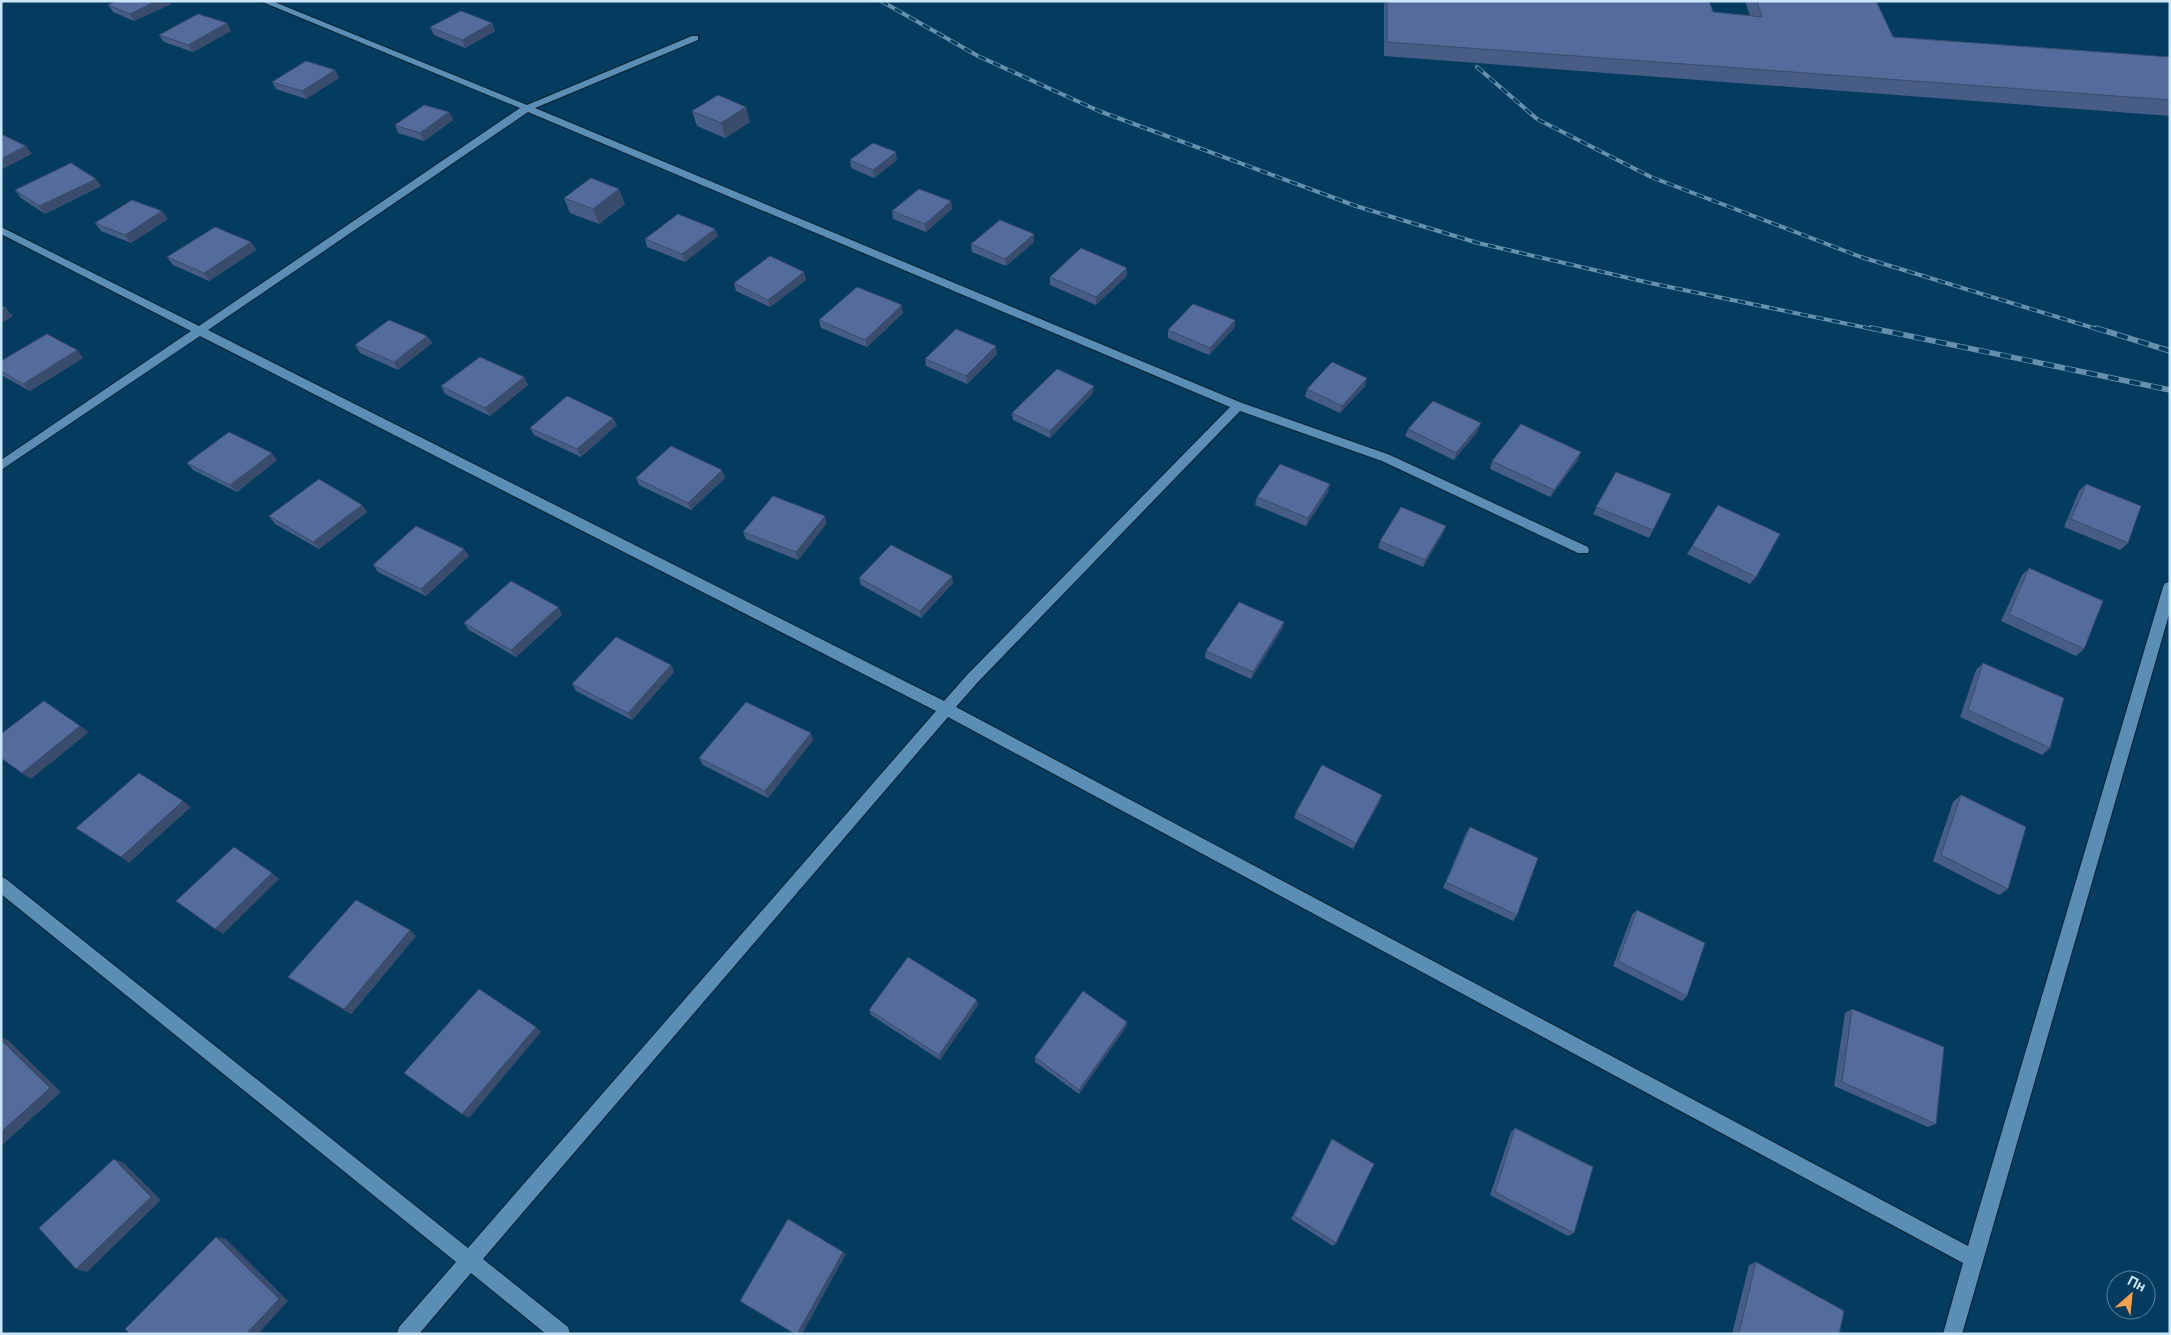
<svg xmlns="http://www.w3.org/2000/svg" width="2171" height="1335" viewBox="0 0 2171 1335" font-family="'DM Sans',sans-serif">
  <rect width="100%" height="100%" fill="#033c5e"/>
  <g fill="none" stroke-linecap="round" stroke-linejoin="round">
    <g stroke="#072234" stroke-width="2">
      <path id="minor" d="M 260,1 L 272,1 L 527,105 L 692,36 L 698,36 L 698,40 L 535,108 L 1242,403 L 1390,455 L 1588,547 L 1589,550 L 1588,553 L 1578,553 L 1382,461 L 1240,411 L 977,683 L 956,707 L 1968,1246 L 2163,587 L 2165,583 L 2170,582 L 2170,611 L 1962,1334 L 1943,1334 L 1963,1263 L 948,717 L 483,1259 L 568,1327 L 570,1334 L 546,1334 L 471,1273 L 419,1334 L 397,1334 L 399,1327 L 456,1262 L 1,894 L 1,877 L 6,879 L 468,1248 L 936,711 L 200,336 L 1,470 L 1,460 L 191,331 L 1,234 L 1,227 L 199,326 L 520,108 ZM 528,112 L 1230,407 L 967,675 L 944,701 L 208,330 Z"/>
    </g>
    <use href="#minor" fill="#5b8eb4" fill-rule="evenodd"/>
    <g stroke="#6690ab" stroke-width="4">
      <path id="rail-far1" d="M 881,1 L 978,56 L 1099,111 L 1356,206 L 1478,243 L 1650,283 L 1877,330
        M 1477,67 L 1537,119 L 1651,177 L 1861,257 L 2100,330"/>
    </g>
    <g stroke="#6690ab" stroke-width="5.5">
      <path id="rail" d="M 1871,328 L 2170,390
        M 2096,328 L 2170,351"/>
    </g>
    <use href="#rail-far1" stroke="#033c5e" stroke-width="2.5" stroke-dasharray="8" stroke-linecap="butt"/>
    <use href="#rail" stroke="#033c5e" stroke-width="4" stroke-dasharray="11" stroke-linecap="butt"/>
  </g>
  <path fill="#475d85" d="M 116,1 L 170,1 L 171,4 L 134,21 L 113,12 L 108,5 Z
    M 1385,1 L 1709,1 L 1713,12 L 1750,16 L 1745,1 L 1876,1 L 1893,37 L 2170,57 L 2170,116 L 1384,56 L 1384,5 Z
    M 227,23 L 231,31 L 193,52 L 164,42 L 159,35 Z
    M 492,23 L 495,31 L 465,48 L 434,35 L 430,27 Z
    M 335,70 L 339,78 L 306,99 L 276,89 L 272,82 Z
    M 692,111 L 750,122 L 725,138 L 697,126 Z
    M 449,112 L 453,120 L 424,141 L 398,133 L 395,125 Z
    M 850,160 L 897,160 L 874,178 L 851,168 Z
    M 101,186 L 45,214 L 21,198 L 15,190 Z
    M 564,198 L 625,204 L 599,224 L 570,213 Z
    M 951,201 L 952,209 L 926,232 L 893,219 L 892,211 Z
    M 168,219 L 131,243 L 101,231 L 95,223 Z
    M 718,236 L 685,262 L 647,247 L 645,239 Z
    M 251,242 L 256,250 L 209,281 L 173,265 L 167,257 Z
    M 1034,242 L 1006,266 L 972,252 L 971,244 Z
    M 804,272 L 806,280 L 770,307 L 736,291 L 734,283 Z
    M 1127,276 L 1096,305 L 1050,285 L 1050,277 Z
    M 903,313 L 867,347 L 821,328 L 819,320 Z
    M 1235,320 L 1234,328 L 1209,355 L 1168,338 L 1168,330 Z
    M 427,336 L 432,343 L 398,370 L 360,353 L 355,345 Z
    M 77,350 L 83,358 L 30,391 L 1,375 L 1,361 Z
    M 997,354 L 967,384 L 926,366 L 925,359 Z
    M 524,377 L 528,385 L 490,416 L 445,394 L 441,386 Z
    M 1365,386 L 1340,413 L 1305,397 L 1307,389 Z
    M 1093,393 L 1050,438 L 1013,420 L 1012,413 Z
    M 617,425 L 581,457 L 534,435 L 530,428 Z
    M 1408,429 L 1478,431 L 1454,460 L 1405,436 Z
    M 277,460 L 237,492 L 193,470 L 187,463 Z
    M 1578,460 L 1550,497 L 1490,469 L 1492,461 Z
    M 1616,472 L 1653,530 L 1649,538 L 1593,514 Z
    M 636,478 L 725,478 L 691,510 L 639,485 Z
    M 2086,484 L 2128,543 L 2120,550 L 2064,527 L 2079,491 Z
    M 1328,492 L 1306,526 L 1255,505 L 1257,497 Z
    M 362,505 L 367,512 L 319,549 L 275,524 L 269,516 Z
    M 1718,505 L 1756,577 L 1750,584 L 1687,554 Z
    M 827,523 L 798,560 L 746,539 L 743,532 Z
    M 1443,533 L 1423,567 L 1378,548 L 1380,541 Z
    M 464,549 L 469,556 L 426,596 L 378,572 L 373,565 Z
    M 2029,568 L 2084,649 L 2076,656 L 2001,621 L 2022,575 Z
    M 859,578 L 953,583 L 921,618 L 861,585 Z
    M 558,607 L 562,615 L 516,657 L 469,630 L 464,623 Z
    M 1284,622 L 1282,629 L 1251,679 L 1205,658 L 1206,651 Z
    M 1983,663 L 2050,748 L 2042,755 L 1960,717 L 1976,670 Z
    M 671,665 L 674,672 L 632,720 L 576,691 L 572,684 Z
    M 813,740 L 768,798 L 703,765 L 699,758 Z
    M 1961,795 L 2008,889 L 1999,895 L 1933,861 L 1953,802 Z
    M 1380,801 L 1353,849 L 1294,818 L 1296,812 Z
    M 1470,827 L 1517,915 L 1513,921 L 1443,888 L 1466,833 Z
    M 1637,910 L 1687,996 L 1682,1001 L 1613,966 L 1632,915 Z
    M 416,936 L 351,1014 L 288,977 Z
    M 978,1005 L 940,1060 L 871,1015 L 869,1010 Z
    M 1852,1009 L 1936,1124 L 1928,1127 L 1834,1086 L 1845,1013 Z
    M 1127,1022 L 1126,1027 L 1079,1094 L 1035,1062 L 1035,1057 Z
    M 1515,1128 L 1574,1233 L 1568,1236 L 1490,1195 L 1511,1132 Z
    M 1332,1139 L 1336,1243 L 1333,1246 L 1291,1219 Z
    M 1756,1262 L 1839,1334 L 1732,1334 L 1749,1265 Z"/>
  <path fill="#3a4c6c" d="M 156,1 L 170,1 L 171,4 L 134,21 L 130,14 Z
    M 227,23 L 231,31 L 193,52 L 188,45 Z
    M 492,23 L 495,31 L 465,48 L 462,40 Z
    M 335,70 L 339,78 L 306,99 L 302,91 Z
    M 746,107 L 750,122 L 725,138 L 721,123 Z
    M 449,112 L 453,120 L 424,141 L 420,133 Z
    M 26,146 L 32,154 L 1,170 L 1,159 Z
    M 896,152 L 897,160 L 874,178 L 873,170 Z
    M 96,179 L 101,186 L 45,214 L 39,206 Z
    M 619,189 L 625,204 L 599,224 L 593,209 Z
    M 951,201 L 952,209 L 926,232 L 925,224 Z
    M 162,211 L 168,219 L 131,243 L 125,235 Z
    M 715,229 L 718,236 L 685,262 L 682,254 Z
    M 1034,234 L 1034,242 L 1006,266 L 1005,259 Z
    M 251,242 L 256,250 L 209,281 L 204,273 Z
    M 1127,268 L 1127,276 L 1096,305 L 1096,297 Z
    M 804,272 L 806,280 L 770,307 L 768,300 Z
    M 902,305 L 903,313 L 867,347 L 865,340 Z
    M 6,308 L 13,316 L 1,323 L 1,311 Z
    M 1235,320 L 1234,328 L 1209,355 L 1210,348 Z
    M 427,336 L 432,343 L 398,370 L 394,362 Z
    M 996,346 L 997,354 L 967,384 L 966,376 Z
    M 77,350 L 83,358 L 30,391 L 23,384 Z
    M 524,377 L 528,385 L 490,416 L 485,408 Z
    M 1367,378 L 1365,386 L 1340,413 L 1342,406 Z
    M 1094,386 L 1093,393 L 1050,438 L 1050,431 Z
    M 613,418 L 617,425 L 581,457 L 577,449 Z
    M 1481,423 L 1478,431 L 1454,460 L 1456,453 Z
    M 1581,452 L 1578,460 L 1550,497 L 1554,490 Z
    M 272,453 L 277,460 L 237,492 L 230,485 Z
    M 722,470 L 725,478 L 691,510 L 688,503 Z
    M 1330,484 L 1328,492 L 1306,526 L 1308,518 Z
    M 362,505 L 367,512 L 319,549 L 313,542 Z
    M 825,516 L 827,523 L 798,560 L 796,552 Z
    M 1446,526 L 1443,533 L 1423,567 L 1425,560 Z
    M 464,549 L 469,556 L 426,596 L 421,589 Z
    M 952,576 L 953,583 L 921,618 L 920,611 Z
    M 558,607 L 562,615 L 516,657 L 511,650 Z
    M 1284,622 L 1282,629 L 1251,679 L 1253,672 Z
    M 671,665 L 674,672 L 632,720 L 628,713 Z
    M 80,726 L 89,732 L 31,779 L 22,773 Z
    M 811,733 L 813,740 L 768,798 L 765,791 Z
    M 1382,795 L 1380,801 L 1353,849 L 1356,843 Z
    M 183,801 L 191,807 L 129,863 L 121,857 Z
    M 272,873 L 279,879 L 223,934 L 215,929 Z
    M 410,930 L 416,936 L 351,1014 L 344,1009 Z
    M 977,1000 L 978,1005 L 940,1060 L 939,1055 Z
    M 1127,1022 L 1126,1027 L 1079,1094 L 1079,1090 Z
    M 536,1027 L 541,1032 L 469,1118 L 462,1114 Z
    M 1,1037 L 8,1040 L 61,1092 L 1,1146 Z
    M 114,1159 L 124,1163 L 161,1200 L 87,1272 L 76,1269 Z
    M 216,1237 L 226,1239 L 288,1301 L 258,1334 L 246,1334 Z
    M 843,1252 L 846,1254 L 802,1334 L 797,1334 Z"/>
  <path fill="#536c9b" stroke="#3a4c6c" d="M 116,1 L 156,1 L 130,14 L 108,5 Z
    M 1387,1 L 1709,1 L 1713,12 L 1762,17 L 1757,1 L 1876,1 L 1893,37 L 2170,57 L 2170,100 L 1387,42 Z
    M 461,11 L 492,23 L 462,40 L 430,27 Z
    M 198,14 L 227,23 L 188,45 L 159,35 Z
    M 306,61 L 335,70 L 302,91 L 272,82 Z
    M 718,95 L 746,107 L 721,123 L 692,111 Z
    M 424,105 L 449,112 L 420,133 L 395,125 Z
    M 1,134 L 26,146 L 1,159 Z
    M 873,143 L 896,152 L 873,170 L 850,160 Z
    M 71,163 L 96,179 L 39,206 L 15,190 Z
    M 591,178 L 619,189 L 593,209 L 564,198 Z
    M 919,189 L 951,201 L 925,224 L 892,211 Z
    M 132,200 L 162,211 L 125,235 L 95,223 Z
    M 678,214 L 715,229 L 682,254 L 645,239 Z
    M 1000,220 L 1034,234 L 1005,259 L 971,244 Z
    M 215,227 L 251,242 L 204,273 L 167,257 Z
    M 1081,248 L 1127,268 L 1096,297 L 1050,277 Z
    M 770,256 L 804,272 L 768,300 L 734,283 Z
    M 857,287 L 902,305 L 865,340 L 819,320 Z
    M 1193,304 L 1235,320 L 1210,348 L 1168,330 Z
    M 1,306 L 6,308 L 1,311 Z
    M 389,320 L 427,336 L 394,362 L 355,345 Z
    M 956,329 L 996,346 L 966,376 L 925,359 Z
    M 47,334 L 77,350 L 23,384 L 1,371 L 1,361 Z
    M 480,357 L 524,377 L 485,408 L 441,386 Z
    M 1332,362 L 1367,378 L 1342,406 L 1307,389 Z
    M 1057,369 L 1094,386 L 1050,431 L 1012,413 Z
    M 567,396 L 613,418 L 577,449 L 530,428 Z
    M 1433,401 L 1481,423 L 1456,453 L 1408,429 Z
    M 1521,424 L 1581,452 L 1554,490 L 1492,461 Z
    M 229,432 L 272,453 L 230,485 L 187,463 Z
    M 671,446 L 722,470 L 688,503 L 636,478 Z
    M 1280,464 L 1330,484 L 1308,518 L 1257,497 Z
    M 1616,472 L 1671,494 L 1653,530 L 1596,507 Z
    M 319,479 L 362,505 L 313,542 L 269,516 Z
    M 2086,484 L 2141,506 L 2128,543 L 2071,519 Z
    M 773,496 L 825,516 L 796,552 L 743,532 Z
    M 1718,505 L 1780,534 L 1756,577 L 1692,546 Z
    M 1401,507 L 1446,526 L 1425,560 L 1380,541 Z
    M 416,526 L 464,549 L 421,589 L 373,565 Z
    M 891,545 L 952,576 L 920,611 L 859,578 Z
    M 2029,568 L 2103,601 L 2084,649 L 2009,614 Z
    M 511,581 L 558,607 L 511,650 L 464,623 Z
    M 1239,602 L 1284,622 L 1253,672 L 1206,651 Z
    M 616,637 L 671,665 L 628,713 L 572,684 Z
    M 1983,663 L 2064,698 L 2050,748 L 1968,710 Z
    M 44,701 L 80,726 L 22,773 L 1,758 L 1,734 Z
    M 746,702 L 811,733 L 765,791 L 699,758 Z
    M 1322,765 L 1382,795 L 1356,843 L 1296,812 Z
    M 139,773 L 183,801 L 121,857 L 76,828 Z
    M 1961,795 L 2026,827 L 2008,889 L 1941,855 Z
    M 1470,827 L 1538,858 L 1517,915 L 1446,882 Z
    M 234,847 L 272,873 L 215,929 L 176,901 Z
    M 356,900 L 410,930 L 344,1009 L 288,977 Z
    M 1637,910 L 1705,943 L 1687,996 L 1618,961 Z
    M 908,957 L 977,1000 L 939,1055 L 869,1010 Z
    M 479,989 L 536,1027 L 462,1114 L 404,1073 Z
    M 1083,991 L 1127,1022 L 1079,1090 L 1035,1057 Z
    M 1852,1009 L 1944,1047 L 1936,1124 L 1842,1082 Z
    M 1,1040 L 50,1088 L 1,1132 Z
    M 1515,1128 L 1593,1167 L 1574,1233 L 1495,1192 Z
    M 1332,1139 L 1374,1164 L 1336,1243 L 1294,1216 Z
    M 114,1159 L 151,1197 L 76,1269 L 39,1228 Z
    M 788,1219 L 843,1252 L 797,1334 L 795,1334 L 740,1301 Z
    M 216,1237 L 279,1299 L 246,1334 L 130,1334 L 125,1329 Z
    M 1756,1262 L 1844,1311 L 1839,1334 L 1740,1334 L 1739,1333 Z"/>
  <rect width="2171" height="1335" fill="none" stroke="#cbe5fa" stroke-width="5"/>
  <g transform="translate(2131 1295) rotate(27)"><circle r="24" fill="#033c5e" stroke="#53809c"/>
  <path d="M0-4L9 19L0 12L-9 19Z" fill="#f8a04b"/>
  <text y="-8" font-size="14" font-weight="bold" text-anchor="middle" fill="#cbe5fa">Пн</text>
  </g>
</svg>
